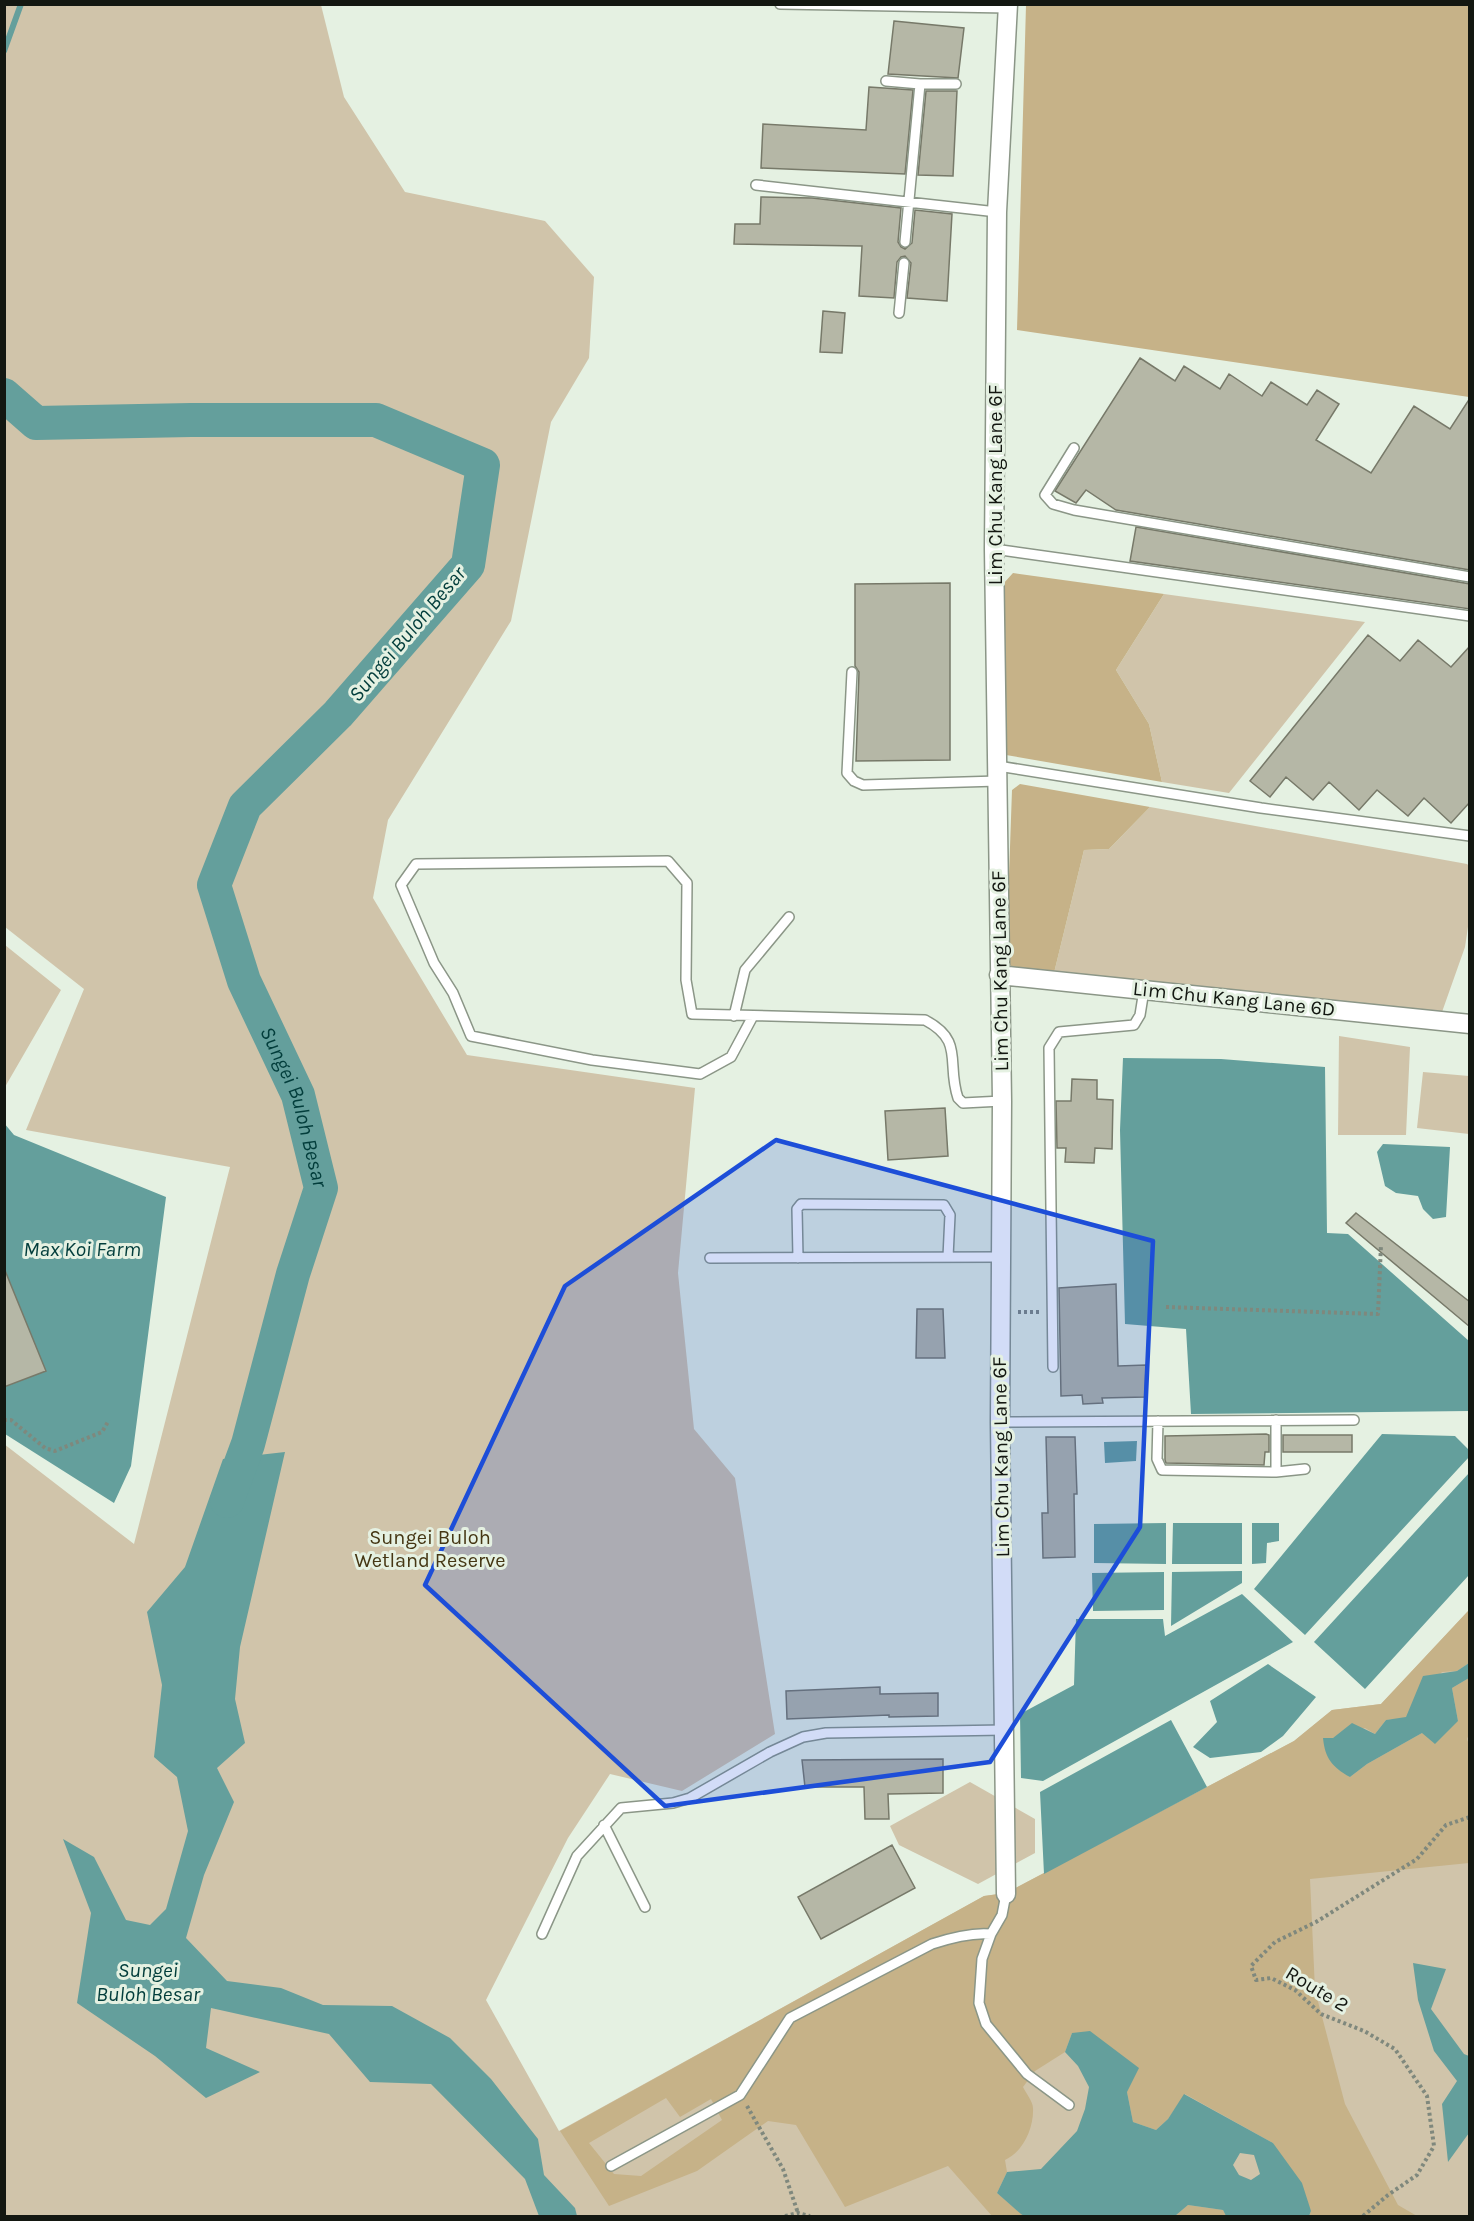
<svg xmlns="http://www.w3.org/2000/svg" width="1474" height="2221" viewBox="0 0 1474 2221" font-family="Karla,sans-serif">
  <rect width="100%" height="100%" fill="#e5f1e2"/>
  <path fill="#d0c4aa" d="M 5,5 L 321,5 L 344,97 L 405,192 L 545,221 L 594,277 L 589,358 L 551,422 L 511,621 L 388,820 L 373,898 L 467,1055 L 695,1088 L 678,1273 L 694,1429 L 735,1478 L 775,1734 L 682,1791 L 610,1774 L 568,1838 L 486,2000 L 559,2131 L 984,1896 L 1006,1893 L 1294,1741 L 1332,1710 L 1381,1704 L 1469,1610 L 1469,2216 L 5,2216 L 4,1444 L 134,1544 L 230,1167 L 26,1130 L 84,989 L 5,927 Z
    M 1164,594 L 1365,622 L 1229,793 L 1162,782 L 1149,724 L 1116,670 Z
    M 1150,807 L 1467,864 L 1469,866 L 1469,920 L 1465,947 L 1442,1012 L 1054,973 L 1084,850 L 1109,849 Z
    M 5,945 L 61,990 L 5,1087 Z
    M 1339,1036 L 1410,1047 L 1406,1135 L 1338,1135 Z
    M 1423,1072 L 1469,1076 L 1469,1134 L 1417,1128 Z
    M 970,1782 L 1035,1819 L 1035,1853 L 978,1884 L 899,1845 L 890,1826 Z"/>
  <path fill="#c6b288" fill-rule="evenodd" d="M 1026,5 L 1469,5 L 1469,397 L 1017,330 Z
    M 1013,573 L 1164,594 L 1116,670 L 1149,724 L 1162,782 L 1000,754 L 1003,584 Z
    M 1020,784 L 1150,807 L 1109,849 L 1084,850 L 1054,973 L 1014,969 L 1006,961 L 1012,790 Z
    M 1469,1610 L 1469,1663 L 1457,1671 L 1442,1672 L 1412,1705 L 1406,1718 L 1386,1720 L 1375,1734 L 1365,1728 L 1333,1738 L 1323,1738 L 1350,1777 L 1367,1764 L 1422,1733 L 1458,1721 L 1452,1688 L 1469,1678 L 1469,1734 L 1467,1739 L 1470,1748 L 1469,1863 L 1310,1879 L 1315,1990 L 1345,2104 L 1398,2205 L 1417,2216 L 1309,2216 L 1311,2211 L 1273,2143 L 1185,2094 L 1168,2119 L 1156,2130 L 1133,2122 L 1127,2092 L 1072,2033 L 1065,2052 L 1035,2071 L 1023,2087 C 1026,2093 1033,2102 1033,2108 C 1034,2128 1023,2152 1005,2160 L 1007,2172 L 997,2193 L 1024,2216 L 992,2216 L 948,2166 L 845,2207 L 796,2125 L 768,2121 L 697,2171 L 609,2206 L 560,2131 L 984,1896 L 1006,1893 L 1294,1741 L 1332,1710 L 1381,1704 ZM 666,2098 L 680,2117 L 711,2099 L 722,2120 L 641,2176 L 614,2174 L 589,2143 Z
    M 1188,2205 L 1223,2210 L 1226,2216 L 1175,2216 Z"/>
  <path fill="#649f9c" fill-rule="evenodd" d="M 1123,1058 L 1221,1059 L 1325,1067 L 1327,1233 L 1348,1234 L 1469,1341 L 1469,1411 L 1191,1414 L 1186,1329 L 1125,1324 L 1120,1130 Z
    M 4,1123 L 14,1135 L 166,1197 L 131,1466 L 114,1503 L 5,1434 Z
    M 1383,1144 L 1450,1147 L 1446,1217 L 1433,1219 L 1423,1209 L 1418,1196 L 1396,1193 L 1385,1186 L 1377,1152 Z
    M 1382,1434 L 1455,1436 L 1469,1450 L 1469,1457 L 1305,1635 L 1254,1589 Z
    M 1137,1441 L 1136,1461 L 1105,1463 L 1104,1442 Z
    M 285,1452 L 240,1647 L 235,1699 L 245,1743 L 217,1768 L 234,1802 L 204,1875 L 186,1938 L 227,1981 L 281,1988 L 323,2005 L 392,2006 L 450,2038 L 491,2079 L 538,2139 L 544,2175 L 575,2208 L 577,2216 L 539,2216 L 525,2179 L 431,2084 L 370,2082 L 329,2034 L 211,2008 L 206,2048 L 260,2072 L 206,2098 L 155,2056 L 77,2003 L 91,1913 L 63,1839 L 94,1857 L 126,1920 L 150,1925 L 166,1909 L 188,1831 L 177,1777 L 154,1757 L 162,1685 L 147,1612 L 185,1567 L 223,1459 Z
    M 1469,1473 L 1469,1575 L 1365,1689 L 1314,1642 Z
    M 1166,1523 L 1166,1564 L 1094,1563 L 1094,1524 Z
    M 1173,1523 L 1242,1523 L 1242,1564 L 1172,1564 Z
    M 1252,1523 L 1279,1523 L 1279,1541 L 1267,1543 L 1266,1563 L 1252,1564 Z
    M 1242,1571 L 1242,1583 L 1171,1626 L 1172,1572 Z
    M 1164,1572 L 1164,1610 L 1093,1611 L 1092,1573 Z
    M 1242,1594 L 1293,1642 L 1043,1781 L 1021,1778 L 1020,1714 L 1074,1685 L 1076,1619 L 1163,1619 L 1165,1636 Z
    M 1469,1663 L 1469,1678 L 1452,1688 L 1458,1721 L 1435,1744 L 1422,1733 L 1367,1764 L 1350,1777 C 1332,1767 1325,1758 1323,1738 L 1333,1738 L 1352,1723 L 1375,1734 L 1386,1720 L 1406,1717 L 1423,1676 L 1457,1671 Z
    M 1268,1664 L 1316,1697 L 1283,1736 L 1261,1752 L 1210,1758 L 1193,1747 L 1217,1722 L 1210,1701 Z
    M 1171,1720 L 1207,1787 L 1044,1874 L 1040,1792 Z
    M 1413,1963 L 1446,1969 L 1431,2009 L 1464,2054 L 1469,2056 L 1469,2133 L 1448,2162 L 1442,2104 L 1457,2081 L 1434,2051 L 1418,2000 Z
    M 1090,2031 L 1139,2068 L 1127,2092 L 1133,2122 L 1156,2130 L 1168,2119 L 1184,2094 L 1273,2143 L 1302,2183 L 1311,2211 L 1309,2216 L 1226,2216 L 1223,2210 L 1188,2205 L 1175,2216 L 1024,2216 L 1021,2214 L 997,2193 L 1007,2172 L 1041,2169 L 1077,2131 L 1085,2109 L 1089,2087 L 1078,2066 L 1065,2052 L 1072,2033 ZM 1240,2153 L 1254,2155 L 1260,2174 L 1251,2180 L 1239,2175 L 1233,2165 Z"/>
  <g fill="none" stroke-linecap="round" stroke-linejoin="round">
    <path stroke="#649f9c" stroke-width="6" d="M 4,51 L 21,4"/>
    <path stroke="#649f9c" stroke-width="34" id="s1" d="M 4,395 L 36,423 L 191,420 L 376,420 L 483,465 L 468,565 L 338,714 L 245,806 L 214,885 L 244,981 L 298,1095 L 321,1188 L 293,1274 L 248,1444 L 227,1501"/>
  </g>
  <path fill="#b5b7a6" stroke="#777969" stroke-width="1.5" d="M 894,21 L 964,28 L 958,78 L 888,74 Z
    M 869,87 L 913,90 L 905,174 L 761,168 L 763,124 L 866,130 Z
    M 926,91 L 957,91 L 953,176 L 918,175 Z
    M 761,197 L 812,198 L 901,208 L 898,242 L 901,247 L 905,249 L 912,243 L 915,210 L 952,214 L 947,301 L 907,298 L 911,263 L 905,256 L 901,257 L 897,262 L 894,298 L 859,296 L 862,246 L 734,244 L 735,224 L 760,224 Z
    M 823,311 L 845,313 L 842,353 L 820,352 Z
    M 1140,358 L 1175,381 L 1184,366 L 1220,389 L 1229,374 L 1262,396 L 1271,382 L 1307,405 L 1317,390 L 1339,404 L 1316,440 L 1371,473 L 1414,406 L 1450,429 L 1470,398 L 1470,570 L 1116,510 L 1086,490 L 1076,503 L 1055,491 Z
    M 1136,527 L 1470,584 L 1470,609 L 1130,561 Z
    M 950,583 L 950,760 L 856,761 L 859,672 L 855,666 L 855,584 Z
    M 1368,635 L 1400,661 L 1418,640 L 1451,667 L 1470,646 L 1470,802 L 1451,823 L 1424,798 L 1408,816 L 1377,790 L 1359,810 L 1329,782 L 1313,800 L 1286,777 L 1270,797 L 1250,781 Z
    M 1072,1079 L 1097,1080 L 1097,1099 L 1113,1100 L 1112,1149 L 1095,1148 L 1094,1163 L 1065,1162 L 1066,1148 L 1057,1148 L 1056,1101 L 1071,1101 Z
    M 945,1108 L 948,1156 L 888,1160 L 885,1111 Z
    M 1356,1213 L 1470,1302 L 1470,1327 L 1346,1223 Z
    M 4,1268 L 46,1371 L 4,1387 Z
    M 1116,1284 L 1118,1366 L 1146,1365 L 1145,1397 L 1102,1398 L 1103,1403 L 1083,1404 L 1082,1395 L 1061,1396 L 1059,1288 Z
    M 917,1309 L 943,1309 L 945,1358 L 916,1358 Z
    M 1266,1434 L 1269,1435 L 1269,1452 L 1265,1452 L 1264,1465 L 1166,1463 L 1165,1460 L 1165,1436 Z
    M 1283,1435 L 1352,1435 L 1352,1452 L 1283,1452 Z
    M 1046,1437 L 1075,1437 L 1077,1494 L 1074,1494 L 1075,1557 L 1043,1558 L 1042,1513 L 1048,1513 Z
    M 880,1687 L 880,1694 L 938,1693 L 938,1716 L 889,1717 L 889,1715 L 787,1719 L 786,1691 Z
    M 943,1759 L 943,1793 L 888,1794 L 889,1819 L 865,1819 L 864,1787 L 805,1787 L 802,1760 Z
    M 892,1845 L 915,1888 L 821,1939 L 798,1897 Z"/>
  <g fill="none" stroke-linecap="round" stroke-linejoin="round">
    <g stroke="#8b9687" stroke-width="12">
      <path id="lane" d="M 780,4 L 1008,8
        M 886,81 L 920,84 L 956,84
        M 756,185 L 997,212
        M 905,242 L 920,84
        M 899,313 L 904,263
        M 1074,448 L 1045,495 L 1053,504 L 1074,510 L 1470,577
        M 994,549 L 1470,616
        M 852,672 L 847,773 L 854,781 L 863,785 L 998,781
        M 998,766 L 1261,808 L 1470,836
        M 734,1016 L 745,970 L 789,917
        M 753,1016 L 731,1057 L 700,1074 L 592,1060 L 471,1036 L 453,993 L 434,963 L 401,885 L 416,864 L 668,861 L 687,883 L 686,980 L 692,1014 L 925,1020 C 965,1041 946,1063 958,1098 L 963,1103 L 1002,1101
        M 710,1258 L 1001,1257
        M 798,1258 L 797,1209 L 801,1204 L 944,1205 L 950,1215 L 948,1257
        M 1053,1367 L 1049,1048 L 1059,1032 L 1134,1025 L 1140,1015 L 1144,990
        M 1158,1421 L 1157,1459 L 1162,1470 L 1276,1472 L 1305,1469
        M 1000,1422 L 1354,1420
        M 1276,1472 L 1276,1420
        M 604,1825 L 645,1907
        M 1006,1894 L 1002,1915 L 991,1934 L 982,1959 L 979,2003 L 986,2024 L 1027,2074 L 1069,2105
        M 542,1934 L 577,1856 L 621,1808 L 673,1803 L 690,1798 L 770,1752 L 803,1737 L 826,1733 L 1004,1730
        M 611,2166 L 740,2095 L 790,2018 L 932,1944 C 950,1938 971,1932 991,1934"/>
    </g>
    <g stroke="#8b9687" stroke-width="21">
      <path id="street" d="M 999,975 L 1470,1024
        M 1006,1894 L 1000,1422 L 1002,1101 L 994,549 L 997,212 L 1008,4"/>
    </g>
    <path stroke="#7f887d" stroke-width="4" stroke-dasharray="3 3" stroke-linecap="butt" d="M 1166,1307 L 1378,1314 L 1381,1245
      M 1018,1312 L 1039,1312
      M 4,1420 L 11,1420 L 45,1448 L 55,1451 L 102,1432 L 109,1420
      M 747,2106 L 783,2169 L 798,2213
      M 785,2216 L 798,2213 L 810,2216
      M 1363,2216 L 1388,2195 L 1417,2175 L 1434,2146 L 1427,2096 L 1395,2049 L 1364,2031 L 1321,2014 L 1295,1990 L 1271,1978 L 1256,1980 L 1251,1966 L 1275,1942 L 1316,1922 L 1417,1859 L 1446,1825 L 1470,1817"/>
    <use href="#lane" stroke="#fff" stroke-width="9"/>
    <use href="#street" stroke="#fff" stroke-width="18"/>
  </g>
  <path fill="#1d4ed8" fill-opacity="0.2" stroke="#1d4ed8" stroke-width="4.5" stroke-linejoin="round" d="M 776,1140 L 1153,1241 L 1140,1527 L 990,1762 L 665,1806 L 425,1585 L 565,1286 Z"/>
  <g text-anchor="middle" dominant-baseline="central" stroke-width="6" stroke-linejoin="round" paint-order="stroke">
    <g font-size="20" fill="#131711" stroke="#e5f1e2">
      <text transform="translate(995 485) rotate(-90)">Lim Chu Kang Lane 6F</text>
      <text transform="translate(1000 971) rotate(-91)">Lim Chu Kang Lane 6F</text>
      <text transform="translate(1234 999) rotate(6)">Lim Chu Kang Lane 6D</text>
      <text transform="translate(1001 1457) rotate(-91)">Lim Chu Kang Lane 6F</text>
      <text transform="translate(1317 1989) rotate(31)">Route 2</text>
    </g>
    <g font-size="20" fill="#453613" stroke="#e5f1e2">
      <text x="430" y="1537">Sungei Buloh<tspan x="430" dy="23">Wetland Reserve</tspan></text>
    </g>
    <g font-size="21" font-style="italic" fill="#023d3b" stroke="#e5f1e2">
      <text transform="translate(407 634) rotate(-50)">Sungei Buloh Besar</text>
      <text stroke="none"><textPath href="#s1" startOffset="1250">Sungei Buloh Besar</textPath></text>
      <text x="82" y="1249">Max Koi Farm</text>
      <text x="148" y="1970">Sungei<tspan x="148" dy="24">Buloh Besar</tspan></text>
    </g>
  </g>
  <rect width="1474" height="2221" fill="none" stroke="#131711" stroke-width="12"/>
</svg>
